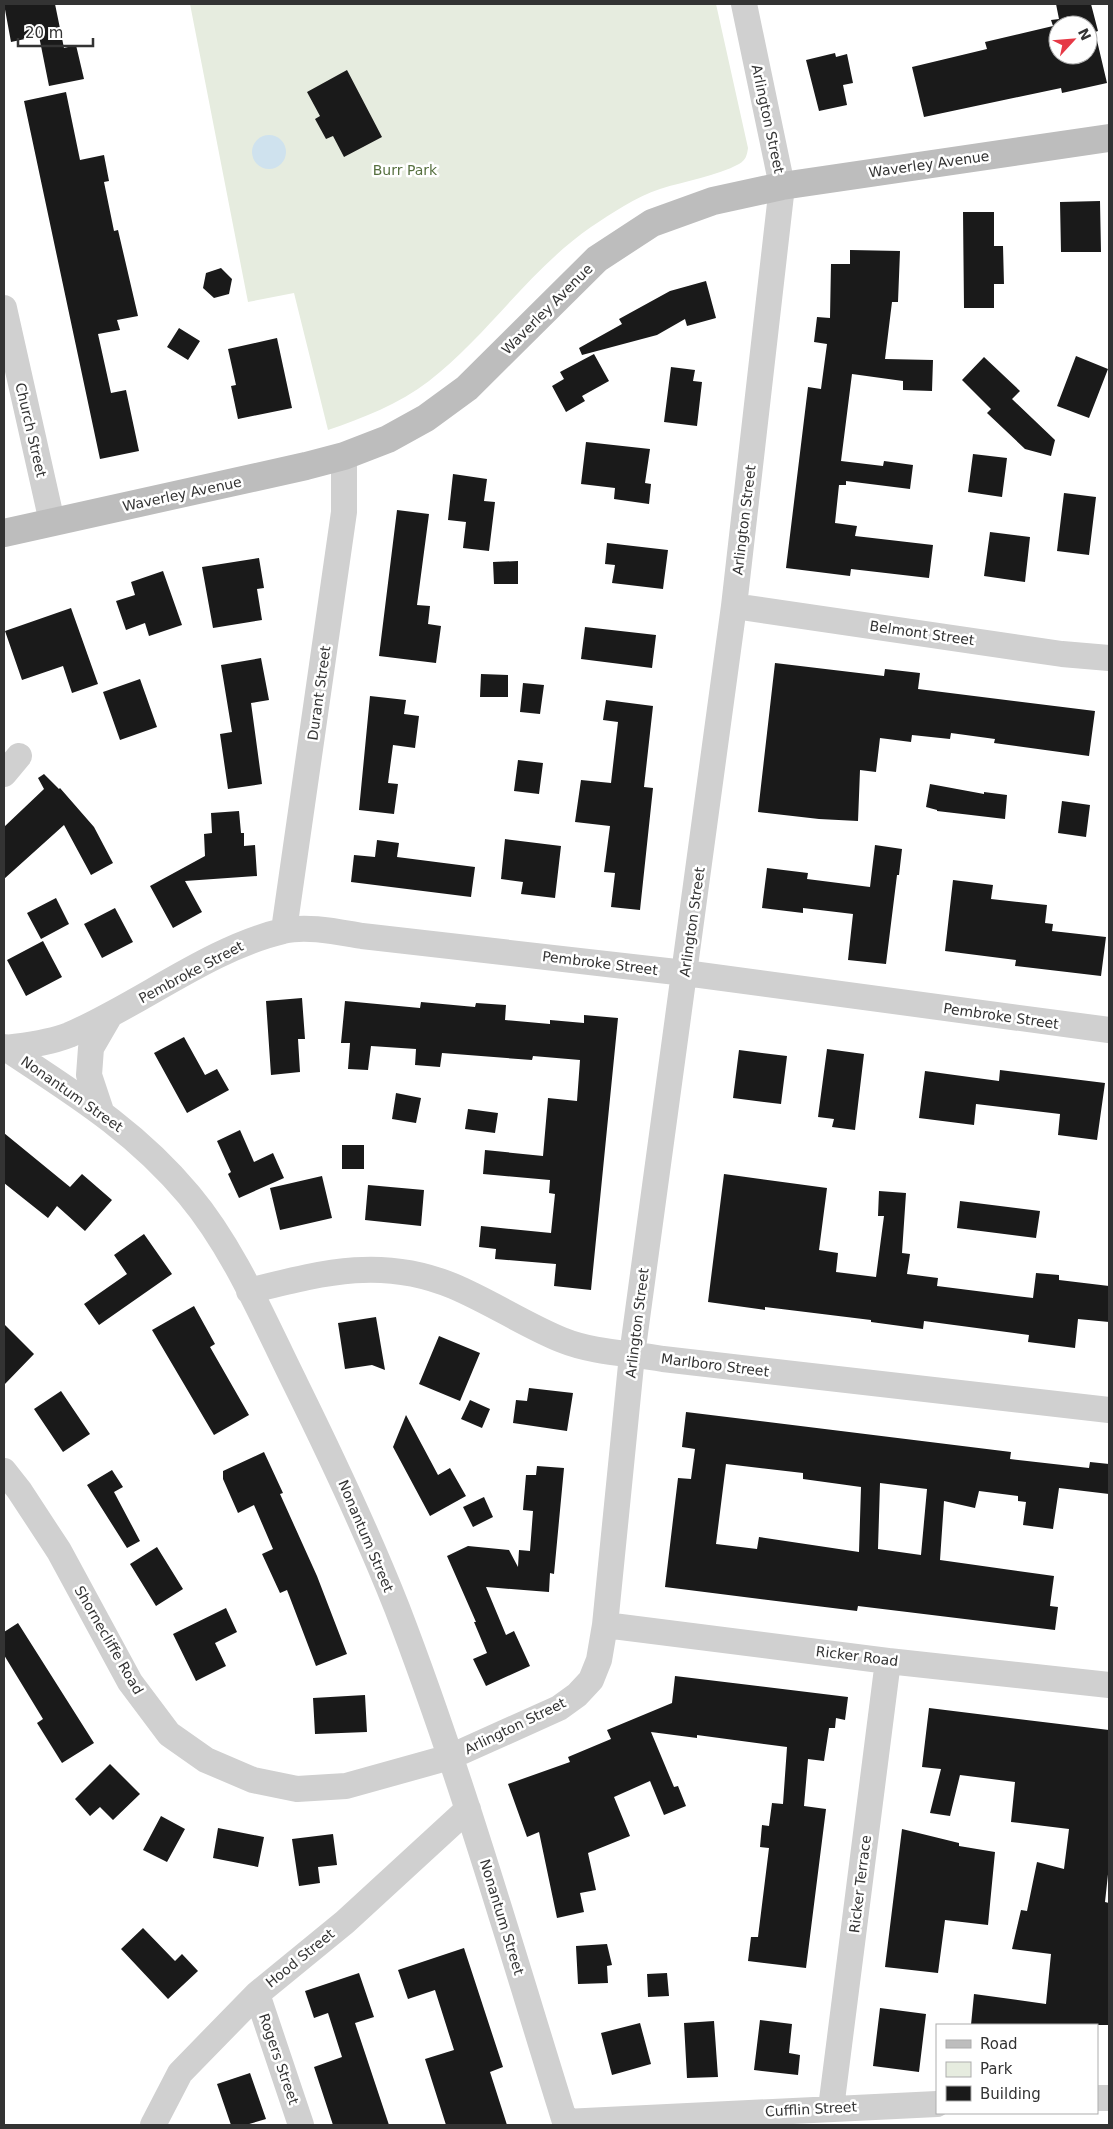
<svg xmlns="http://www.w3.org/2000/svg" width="1113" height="2129" viewBox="0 0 1113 2129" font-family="'DejaVu Sans',sans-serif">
  <rect width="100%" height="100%" fill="#fff"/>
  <path fill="#e6ecdf" d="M 190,4 L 716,4 L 748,148 C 747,155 746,160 739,164 C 717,176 685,181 660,189 C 636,197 612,213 591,227 C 529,270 488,335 429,381 C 399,404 363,418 328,430 L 294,293 L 248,302 Z"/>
  <path fill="#cfe2ee" d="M252 152a17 17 0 1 1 34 0a17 17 0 1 1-34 0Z"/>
  <path fill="#1a1a1a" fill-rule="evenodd" d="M 4,4 L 55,4 L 64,48 L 76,45 L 84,79 L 49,86 L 39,36 L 11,42 Z
    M 1056,4 L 1091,4 L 1098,31 L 1095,32 L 1107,83 L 1062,93 L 1061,88 L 924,117 L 912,67 L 987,49 L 985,42 L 1053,26 L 1051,20 L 1059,19 ZM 1058,25 L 1088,25 L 1088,55 L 1058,55 Z
    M 835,53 L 836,57 L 847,54 L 853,83 L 843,85 L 847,105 L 819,111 L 806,60 Z
    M 347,70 L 382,137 L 344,157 L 333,136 L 326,139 L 315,119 L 320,116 L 307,92 Z
    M 66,92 L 80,160 L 104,155 L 109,181 L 104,182 L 114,231 L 118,230 L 138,316 L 117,320 L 120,330 L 98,334 L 111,393 L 126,390 L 139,451 L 100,459 L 24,101 Z
    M 1100,201 L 1101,252 L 1061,252 L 1060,202 Z
    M 963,212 L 994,212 L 994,246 L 1003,246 L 1004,284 L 994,284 L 994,308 L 964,308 Z
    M 850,250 L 900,251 L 898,302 L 892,302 L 885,359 L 933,360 L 932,391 L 903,390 L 903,381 L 852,374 L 841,461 L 883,466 L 884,461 L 913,465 L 910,489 L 846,481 L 846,485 L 839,485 L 835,523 L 857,526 L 855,536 L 933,545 L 929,578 L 851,569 L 850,576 L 786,568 L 808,387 L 821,389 L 827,344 L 814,342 L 817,317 L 830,318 L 831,264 L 850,264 Z
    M 221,268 L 232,279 L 229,294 L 214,298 L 203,288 L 206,273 Z
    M 706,281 L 716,318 L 687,326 L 685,319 L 657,335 L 582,355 L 579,348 L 622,324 L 619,319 L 670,291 Z
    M 179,328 L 200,341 L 188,360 L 167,347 Z
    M 277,338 L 292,408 L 238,419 L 231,386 L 236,385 L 228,349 Z
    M 594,354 L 609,381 L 582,396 L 585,401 L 566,412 L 552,386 L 564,379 L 560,372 Z
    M 1076,356 L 1108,369 L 1089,418 L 1057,406 Z
    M 984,357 L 1020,391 L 1012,399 L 1055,440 L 1051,456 L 1025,449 L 987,413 L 991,409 L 962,380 Z
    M 671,367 L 695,370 L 693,381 L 702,382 L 697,426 L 664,422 Z
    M 586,442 L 650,449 L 645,483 L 651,484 L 649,504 L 614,499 L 615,488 L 581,484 Z
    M 973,454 L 1007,458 L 1002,497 L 968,492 Z
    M 453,474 L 487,479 L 484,501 L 495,502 L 489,551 L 463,548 L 466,522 L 448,520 Z
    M 1064,493 L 1096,497 L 1089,555 L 1057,551 Z
    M 397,510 L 429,514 L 417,605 L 430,606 L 428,624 L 441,626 L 436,663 L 379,656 Z
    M 990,532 L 1030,537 L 1025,582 L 984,576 Z
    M 607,543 L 668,550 L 663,589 L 612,583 L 615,565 L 605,564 Z
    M 259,558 L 264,588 L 257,589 L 262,620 L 213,628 L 202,567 Z
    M 518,561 L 518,584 L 494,584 L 493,562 Z
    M 163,571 L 182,625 L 149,636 L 145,623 L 126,630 L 116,601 L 135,595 L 131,582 Z
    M 71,608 L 98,684 L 72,693 L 63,666 L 22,680 L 5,631 Z
    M 585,627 L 656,635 L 652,668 L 581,659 Z
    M 261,658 L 269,700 L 251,703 L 262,784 L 228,789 L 220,734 L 232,732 L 221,665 Z
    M 775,663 L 884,676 L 885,669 L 920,673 L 918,689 L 1095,711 L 1089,756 L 994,743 L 995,739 L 951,733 L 950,739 L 912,735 L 911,742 L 880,738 L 876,772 L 860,770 L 858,821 L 819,819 L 758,812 Z
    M 481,674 L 508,675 L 508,697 L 480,697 Z
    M 140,679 L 157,727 L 120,740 L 103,692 Z
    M 523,683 L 544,685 L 540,714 L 520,712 Z
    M 370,696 L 406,700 L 404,714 L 419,716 L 415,748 L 393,745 L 388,783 L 398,784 L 394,814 L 359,810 Z
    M 606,700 L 653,706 L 644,787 L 653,788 L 640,910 L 611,907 L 615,873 L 604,872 L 610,826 L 575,822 L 581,780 L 611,783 L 618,722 L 603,720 Z
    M 518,760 L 543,763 L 539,794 L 514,791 Z
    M 44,774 L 59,789 L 60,788 L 94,827 L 113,863 L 91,875 L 64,825 L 4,879 L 4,827 L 44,789 L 38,778 Z
    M 930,784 L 984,794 L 984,792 L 1007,795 L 1005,819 L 937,811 L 937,810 L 926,807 Z
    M 1062,801 L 1090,805 L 1086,837 L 1058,833 Z
    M 239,811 L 241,833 L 244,833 L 244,846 L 255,845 L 257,876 L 185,881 L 202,912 L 173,928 L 150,886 L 205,856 L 204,834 L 212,833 L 211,813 Z
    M 505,839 L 561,846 L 555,898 L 521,894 L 523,882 L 501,879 Z
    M 377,840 L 399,843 L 397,857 L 475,867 L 471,897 L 351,882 L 354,855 L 375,857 Z
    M 875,845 L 902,849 L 899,875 L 897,875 L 886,964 L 848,960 L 853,914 L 803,908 L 803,913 L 762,908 L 767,868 L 808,873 L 807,879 L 870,887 Z
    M 953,880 L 993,885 L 991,899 L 1047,905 L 1045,923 L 1053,924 L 1052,931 L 1106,937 L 1101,976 L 1015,966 L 1016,960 L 945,951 Z
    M 56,898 L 69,924 L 41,939 L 27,913 Z
    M 115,908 L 133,942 L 102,958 L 84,924 Z
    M 43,941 L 62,977 L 26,996 L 7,960 Z
    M 302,998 L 305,1039 L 298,1039 L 300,1072 L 271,1075 L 266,1001 Z
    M 345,1001 L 420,1008 L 421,1002 L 475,1007 L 476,1003 L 506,1005 L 505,1020 L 550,1024 L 550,1020 L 584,1023 L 584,1015 L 618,1018 L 591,1290 L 554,1286 L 556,1264 L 495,1259 L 496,1249 L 479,1247 L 481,1226 L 551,1233 L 555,1194 L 549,1193 L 550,1180 L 483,1174 L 485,1150 L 543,1156 L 548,1098 L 577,1101 L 580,1060 L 533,1056 L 532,1060 L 442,1053 L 440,1067 L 415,1065 L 416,1049 L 371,1046 L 368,1070 L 348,1069 L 350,1043 L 341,1043 Z
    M 184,1037 L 205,1075 L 217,1069 L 229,1090 L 187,1113 L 154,1053 Z
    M 827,1049 L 864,1054 L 855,1130 L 832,1127 L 834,1119 L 818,1117 Z
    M 739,1050 L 787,1056 L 781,1104 L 733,1098 Z
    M 1000,1070 L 1105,1083 L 1097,1140 L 1058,1135 L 1060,1114 L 976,1104 L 974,1125 L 919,1118 L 925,1071 L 999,1081 Z
    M 396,1093 L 421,1098 L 416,1123 L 392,1119 Z
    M 468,1109 L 498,1113 L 495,1133 L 465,1129 Z
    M 240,1130 L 254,1162 L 273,1153 L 284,1178 L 239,1198 L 228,1174 L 231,1172 L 217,1141 Z
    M 4,1133 L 70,1187 L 82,1174 L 112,1200 L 85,1231 L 57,1206 L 48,1218 L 4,1183 Z
    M 342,1145 L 364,1145 L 364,1169 L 342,1169 Z
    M 724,1174 L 827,1188 L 819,1250 L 838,1253 L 836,1272 L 876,1277 L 884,1216 L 878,1216 L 879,1191 L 906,1193 L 902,1253 L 910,1254 L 907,1274 L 938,1278 L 937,1286 L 1033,1298 L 1036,1273 L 1059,1275 L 1059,1280 L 1109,1286 L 1109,1322 L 1078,1319 L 1075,1348 L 1028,1342 L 1029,1335 L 924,1321 L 923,1329 L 871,1322 L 871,1320 L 765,1307 L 765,1310 L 708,1302 Z
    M 322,1176 L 332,1218 L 280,1230 L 270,1188 Z
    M 368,1185 L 424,1190 L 421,1226 L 365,1220 Z
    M 960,1201 L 1040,1211 L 1036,1238 L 957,1228 Z
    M 144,1234 L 172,1274 L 99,1325 L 84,1304 L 127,1274 L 114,1255 Z
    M 194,1306 L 215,1344 L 210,1347 L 249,1415 L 214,1435 L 152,1330 Z
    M 376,1317 L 385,1370 L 372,1365 L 345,1369 L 338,1323 Z
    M 4,1324 L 34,1354 L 4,1385 Z
    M 439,1336 L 480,1353 L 460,1401 L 419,1384 Z
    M 529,1388 L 573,1393 L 567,1431 L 513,1423 L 516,1400 L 527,1401 Z
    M 61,1391 L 90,1434 L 63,1452 L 34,1409 Z
    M 470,1400 L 490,1409 L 482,1428 L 461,1419 Z
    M 686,1412 L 1011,1452 L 1010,1459 L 1089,1468 L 1090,1462 L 1109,1464 L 1109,1494 L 1059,1488 L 1053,1529 L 1023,1525 L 1026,1502 L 1018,1501 L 1018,1496 L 979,1491 L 975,1508 L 944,1501 L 940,1560 L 1054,1576 L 1050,1606 L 1058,1607 L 1055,1630 L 858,1606 L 857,1611 L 665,1587 L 678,1478 L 691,1479 L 695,1449 L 682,1447 ZM 726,1464 L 803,1473 L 803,1479 L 861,1487 L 859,1552 L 759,1537 L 757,1549 L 716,1544 ZM 880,1483 L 927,1489 L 921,1555 L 878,1549 Z
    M 406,1415 L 438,1475 L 450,1468 L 466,1496 L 430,1516 L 393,1447 Z
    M 264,1452 L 283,1493 L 280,1494 L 317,1576 L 347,1654 L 316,1666 L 287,1590 L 280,1593 L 262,1554 L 273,1549 L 254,1505 L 238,1513 L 223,1479 L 223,1471 Z
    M 537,1466 L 564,1468 L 554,1574 L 550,1573 L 549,1592 L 486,1587 L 506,1635 L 514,1631 L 530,1666 L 486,1686 L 473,1659 L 487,1653 L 474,1622 L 476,1622 L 447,1556 L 468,1546 L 509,1550 L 518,1567 L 519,1550 L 530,1551 L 533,1511 L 523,1510 L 526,1475 L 536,1475 Z
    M 112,1470 L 123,1487 L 114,1492 L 140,1541 L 127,1548 L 87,1485 Z
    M 484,1497 L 493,1517 L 473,1527 L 463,1507 Z
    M 157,1547 L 183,1589 L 156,1606 L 130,1564 Z
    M 226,1608 L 237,1632 L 215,1643 L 226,1666 L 196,1681 L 173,1634 Z
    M 18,1623 L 94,1743 L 62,1763 L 37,1723 L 43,1719 L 4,1655 L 4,1632 Z
    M 675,1676 L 848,1697 L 845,1720 L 836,1718 L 835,1728 L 829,1728 L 824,1761 L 808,1759 L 804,1806 L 826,1809 L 806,1968 L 748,1961 L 751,1937 L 758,1937 L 769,1848 L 760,1847 L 762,1825 L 769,1826 L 772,1803 L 783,1804 L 787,1747 L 697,1735 L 697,1738 L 651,1732 L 674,1787 L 678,1786 L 686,1806 L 664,1815 L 650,1781 L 614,1797 L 630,1836 L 588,1853 L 596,1890 L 580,1893 L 584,1912 L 557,1918 L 539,1832 L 527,1837 L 508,1784 L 570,1762 L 568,1757 L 611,1739 L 607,1730 L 672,1703 Z
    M 365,1695 L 367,1732 L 315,1734 L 313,1698 Z
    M 929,1708 L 1109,1730 L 1109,1865 L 1105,1902 L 1109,1903 L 1109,2025 L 971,2025 L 974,1994 L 1046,2004 L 1051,1954 L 1012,1949 L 1021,1910 L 1027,1911 L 1037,1862 L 1064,1869 L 1069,1829 L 1011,1822 L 1015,1782 L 960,1775 L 950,1816 L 930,1813 L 941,1769 L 922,1767 Z
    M 110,1764 L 140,1794 L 113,1820 L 100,1807 L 90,1816 L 75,1799 Z
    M 161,1816 L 185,1829 L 167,1862 L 143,1850 Z
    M 218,1828 L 264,1837 L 258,1867 L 213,1858 Z
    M 902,1829 L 959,1843 L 959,1846 L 995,1852 L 988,1925 L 945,1920 L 938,1973 L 885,1967 Z
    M 333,1834 L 337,1865 L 318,1867 L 320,1883 L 299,1886 L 292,1839 Z
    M 143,1928 L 175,1961 L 182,1954 L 198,1971 L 168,1999 L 121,1949 Z
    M 607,1944 L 612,1965 L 607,1966 L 608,1983 L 578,1984 L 576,1946 Z
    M 464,1948 L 503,2067 L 490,2072 L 507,2125 L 446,2125 L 425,2059 L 454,2050 L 435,1990 L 408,1999 L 398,1970 Z
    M 359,1973 L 374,2017 L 355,2023 L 389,2125 L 333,2125 L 314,2067 L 342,2057 L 328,2013 L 314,2018 L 305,1991 Z
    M 667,1973 L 669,1996 L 648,1997 L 647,1974 Z
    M 880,2008 L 926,2014 L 919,2072 L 873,2066 Z
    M 760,2020 L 792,2024 L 789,2053 L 800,2055 L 798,2075 L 754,2070 Z
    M 714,2021 L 718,2077 L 687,2078 L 684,2023 Z
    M 640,2023 L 651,2064 L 612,2075 L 601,2033 Z
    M 250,2073 L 266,2119 L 246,2125 L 231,2125 L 217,2084 Z"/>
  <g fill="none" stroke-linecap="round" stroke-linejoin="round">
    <path stroke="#d0d0d0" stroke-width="26" d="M 4,308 L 52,522
      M 734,606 L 1062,654 L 1109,658
      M 4,774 L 19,756
      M 284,930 L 344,512 L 344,456
      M 4,1047 C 72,1092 135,1130 189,1195 C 235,1250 264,1321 296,1385 C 332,1458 367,1532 397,1608 C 462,1777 512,1952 566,2125
      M 6,1048 C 27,1045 49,1043 69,1035 C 139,1005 210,948 283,931 C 306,925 338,932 362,936 L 685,973 L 1109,1030
      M 101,1111 L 89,1075 L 91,1048 L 109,1017
      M 249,1291 C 321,1273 381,1256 453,1286 C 491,1302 525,1325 562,1340 C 594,1353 630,1353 663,1359 L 1109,1410
      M 4,1471 L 19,1490 L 59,1551 L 130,1682 L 169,1734 L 206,1760 L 253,1780 L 297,1789 L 346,1786 L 450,1757 L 559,1708 L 577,1695 L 591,1680 L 599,1660 L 605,1625 L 632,1355 L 734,606 L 782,186 L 744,4
      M 605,1625 L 888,1661 L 1109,1685
      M 257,1994 L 301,2125
      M 1097,2098 L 1109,2098
      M 831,2108 L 888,1661
      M 565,2122 L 937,2104
      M 153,2125 L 180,2073 L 257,1994 L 345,1922 L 468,1809"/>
    <path stroke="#bdbdbd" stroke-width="28" d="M 4,533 L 306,466 L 344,456 L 388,439 L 426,418 L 467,388 L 597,259 L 652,223 L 713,201 L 782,186 L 1109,138"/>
  </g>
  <g text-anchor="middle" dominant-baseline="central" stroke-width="5" stroke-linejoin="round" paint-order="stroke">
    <g font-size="14" fill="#333" stroke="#fff">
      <text transform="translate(768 119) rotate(78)">Arlington Street</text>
      <text transform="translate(929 164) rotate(-8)">Waverley Avenue</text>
      <text transform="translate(547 309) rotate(-45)">Waverley Avenue</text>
      <text transform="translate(31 430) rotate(77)">Church Street</text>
      <text transform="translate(182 494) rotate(-12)">Waverley Avenue</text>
      <text transform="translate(744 520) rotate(-83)">Arlington Street</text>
      <text transform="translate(922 633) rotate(8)">Belmont Street</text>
      <text transform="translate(319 693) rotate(-82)">Durant Street</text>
      <text transform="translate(692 922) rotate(-82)">Arlington Street</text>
      <text transform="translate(600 963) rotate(7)">Pembroke Street</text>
      <text transform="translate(191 972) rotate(-28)">Pembroke Street</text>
      <text transform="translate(1001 1016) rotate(8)">Pembroke Street</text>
      <text transform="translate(72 1094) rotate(35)">Nonantum Street</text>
      <text transform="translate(637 1323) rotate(-83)">Arlington Street</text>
      <text transform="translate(715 1365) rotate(7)">Marlboro Street</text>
      <text transform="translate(366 1536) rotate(67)">Nonantum Street</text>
      <text transform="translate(109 1640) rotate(60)">Shornecliffe Road</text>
      <text transform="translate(857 1656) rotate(7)">Ricker Road</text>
      <text transform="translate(515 1726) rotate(-26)">Arlington Street</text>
      <text transform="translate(860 1884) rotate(-83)">Ricker Terrace</text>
      <text transform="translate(502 1917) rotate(73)">Nonantum Street</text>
      <text transform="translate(300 1958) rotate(-39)">Hood Street</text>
      <text transform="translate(279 2059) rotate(71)">Rogers Street</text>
      <text transform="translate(811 2109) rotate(-3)">Cufflin Street</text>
    </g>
    <g font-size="14" fill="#56703f" stroke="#fff">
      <text x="405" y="170">Burr Park</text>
    </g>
  </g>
  <rect width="1113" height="2129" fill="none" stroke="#333333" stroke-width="10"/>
  <rect x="936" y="2024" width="162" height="90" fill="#ffffff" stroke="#adadad"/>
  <rect x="946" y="2040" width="25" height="8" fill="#bdbdbd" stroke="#adadad"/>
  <text x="980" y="2049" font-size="15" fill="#333333">Road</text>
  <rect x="946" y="2062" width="25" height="15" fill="#e6ecdf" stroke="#adadad"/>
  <text x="980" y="2074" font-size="15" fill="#333333">Park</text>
  <rect x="946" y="2086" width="25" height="15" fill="#1a1a1a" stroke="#adadad"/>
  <text x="980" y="2099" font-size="15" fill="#333333">Building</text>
  <g transform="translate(1073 40) rotate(64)"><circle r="24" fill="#ffffff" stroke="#adadad"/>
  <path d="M0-4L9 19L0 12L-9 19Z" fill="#e63946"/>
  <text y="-8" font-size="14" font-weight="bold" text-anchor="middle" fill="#333333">N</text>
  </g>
  <path d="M18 38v8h75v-8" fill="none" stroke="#333333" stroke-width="2.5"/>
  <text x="25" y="38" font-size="15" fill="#333333" stroke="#ffffff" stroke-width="4" paint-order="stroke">20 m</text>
</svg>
